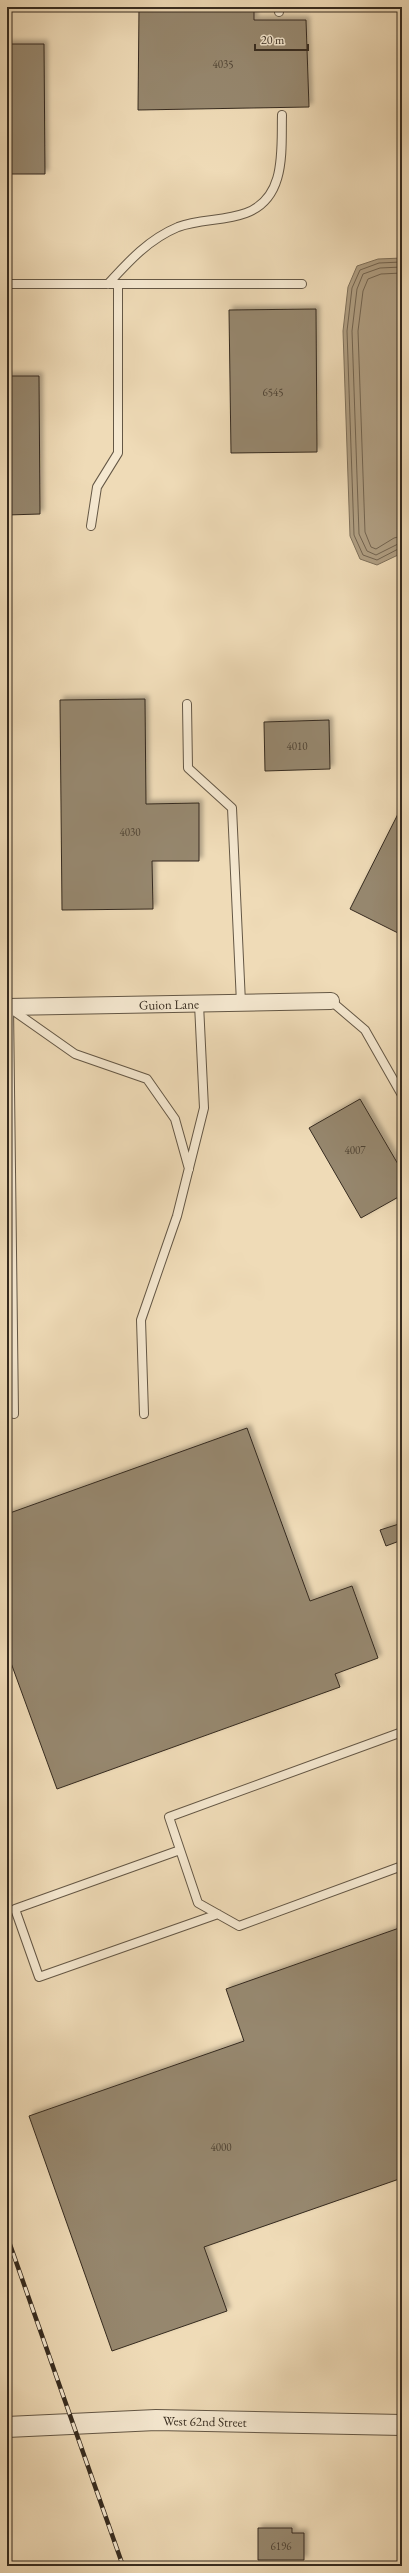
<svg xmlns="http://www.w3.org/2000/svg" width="409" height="2573" viewBox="0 0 409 2573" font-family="'EB Garamond',serif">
  <defs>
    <filter id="shadow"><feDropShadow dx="3.5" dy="-3.5" stdDeviation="2" flood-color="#0004"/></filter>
  </defs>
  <rect width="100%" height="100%" fill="#efdbb7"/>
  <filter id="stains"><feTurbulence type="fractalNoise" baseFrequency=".005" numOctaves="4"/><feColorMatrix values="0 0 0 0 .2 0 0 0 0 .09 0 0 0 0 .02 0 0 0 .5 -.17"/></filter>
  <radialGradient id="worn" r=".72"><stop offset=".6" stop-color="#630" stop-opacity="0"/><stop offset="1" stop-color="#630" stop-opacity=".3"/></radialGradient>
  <path fill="#b09f83" stroke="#7f715b" d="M 402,258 L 402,548 L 398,555 L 377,565 L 360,559 L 350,536 L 343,331 L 348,287 L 357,266 L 378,259 Z"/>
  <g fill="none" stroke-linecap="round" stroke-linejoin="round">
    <path stroke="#736551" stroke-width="1" d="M 402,262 L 379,263 L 360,270 L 352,288 L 347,331 L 354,535 L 363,555 L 377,560 L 402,547
      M 402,267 L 380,268 L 363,274 L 357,289 L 352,331 L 359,534 L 367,551 L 376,555 L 402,542
      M 402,273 L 381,274 L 368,279 L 363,291 L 358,331 L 365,532 L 371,547 L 376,549 L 394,538 L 402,536"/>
  </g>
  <path fill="#96876e" stroke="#362b1f" filter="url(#shadow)" d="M 139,7 L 254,7 L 254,20 L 306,20 L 309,107 L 138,110 Z
    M 7,44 L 44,44 L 45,174 L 7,174 Z
    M 316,309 L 317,452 L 231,453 L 229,310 Z
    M 7,376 L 39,376 L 40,514 L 7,515 Z
    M 145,699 L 146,804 L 199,803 L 199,861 L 152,861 L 153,909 L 62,910 L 60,700 Z
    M 329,720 L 330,769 L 265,771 L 264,722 Z
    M 402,806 L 402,935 L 350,909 Z
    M 360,1099 L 402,1171 L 402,1195 L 361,1218 L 309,1128 Z
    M 247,1428 L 310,1601 L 352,1586 L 378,1658 L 335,1674 L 340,1687 L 57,1789 L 7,1652 L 7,1514 Z
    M 402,1523 L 402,1540 L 386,1546 L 380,1530 Z
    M 402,1927 L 402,2178 L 204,2247 L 227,2311 L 112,2351 L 29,2116 L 244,2041 L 226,1989 Z
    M 258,2528 L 292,2528 L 292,2533 L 304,2533 L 304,2560 L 258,2560 Z"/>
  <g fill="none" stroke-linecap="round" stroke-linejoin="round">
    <g stroke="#645745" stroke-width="10">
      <path id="service" d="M 279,7 L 279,12
        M 7,284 L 302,284
        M 108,284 C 129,261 149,239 178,227 C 199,219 225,221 246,213 C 287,198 281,149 282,115
        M 91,526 L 97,487 L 118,453 L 118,284
        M 187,704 L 188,768 L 232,808 L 241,1003
        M 331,1001 L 365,1030 L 402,1095
        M 9,1007 L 14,1414
        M 11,1009 L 75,1054 L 147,1079 L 175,1119 L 189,1169
        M 144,1414 L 141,1320 L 177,1216 L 204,1108 L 199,1004
        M 402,1732 L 169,1817 L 198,1903 L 239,1926 L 402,1866
        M 180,1850 L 15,1909 L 39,1977 L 218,1914"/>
    </g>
    <g stroke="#645745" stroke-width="18">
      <g id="minor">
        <path id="s1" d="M 7,1007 L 331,1001"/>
      </g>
    </g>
    <g stroke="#645745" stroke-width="22">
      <g id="tertiary">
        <path id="s2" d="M 7,2427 L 156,2420 L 402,2425"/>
      </g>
    </g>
    <use href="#service" stroke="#f5e8d0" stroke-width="8"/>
    <use href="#minor" stroke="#f5e8d0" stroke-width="16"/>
    <use href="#tertiary" stroke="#f5e8d0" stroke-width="20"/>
    <g stroke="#362b1f" stroke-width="4.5">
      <path id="rail" d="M 7,2236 L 123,2566"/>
    </g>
    <use href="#rail" stroke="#f5e8d0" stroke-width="3" stroke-dasharray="9" stroke-linecap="butt"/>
  </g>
  <g text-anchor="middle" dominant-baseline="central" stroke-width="3.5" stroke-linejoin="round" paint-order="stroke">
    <g font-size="11" fill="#4e4233">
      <text x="223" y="64">4035</text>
      <text x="273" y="392">6545</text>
      <text x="297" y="746">4010</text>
      <text x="130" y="832">4030</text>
      <text x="355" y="1150">4007</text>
      <text x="221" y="2147">4000</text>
      <text x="281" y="2546">6196</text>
    </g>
    <g font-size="13" fill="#362b1f" stroke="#f5e8d0">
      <text stroke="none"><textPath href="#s1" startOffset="162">Guion Lane</textPath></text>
      <text stroke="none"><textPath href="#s2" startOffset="198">West 62nd Street</textPath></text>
    </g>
  </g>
  <rect width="409" height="2573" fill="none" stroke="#efdbb7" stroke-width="24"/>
  <rect x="8" y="8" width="393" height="2557" fill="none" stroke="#362b1f" stroke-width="2"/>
  <rect x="12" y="12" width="385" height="2549" fill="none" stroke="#362b1f"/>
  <path d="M255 44v6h53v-6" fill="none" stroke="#362b1f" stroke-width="2"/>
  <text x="261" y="44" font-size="12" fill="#362b1f" stroke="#f5e8d0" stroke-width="3" paint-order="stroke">20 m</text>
  <rect width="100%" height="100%" filter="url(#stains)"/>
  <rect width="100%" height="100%" fill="url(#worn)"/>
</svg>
